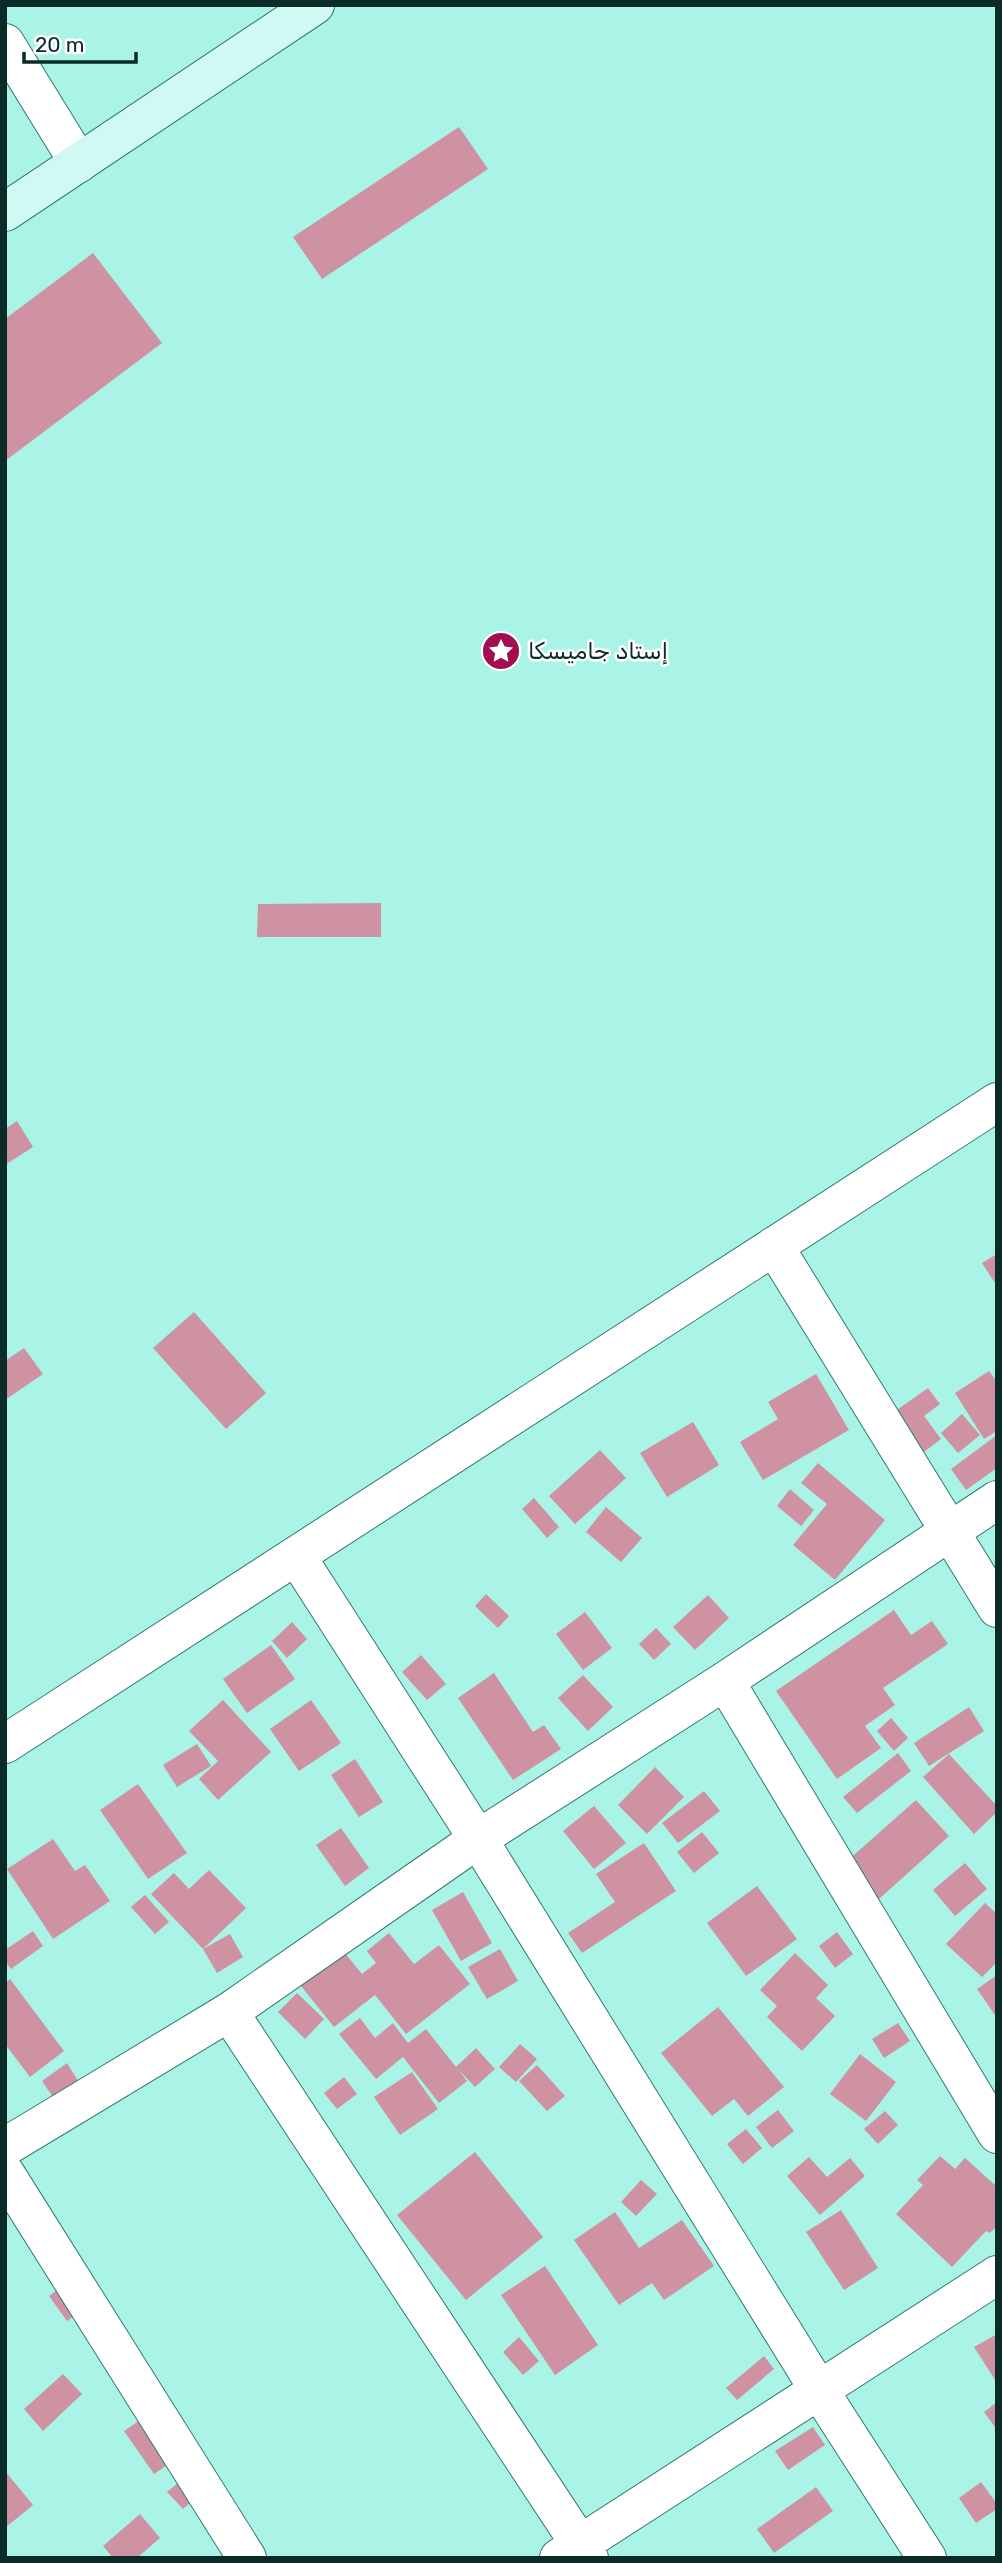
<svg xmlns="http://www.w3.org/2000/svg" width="1002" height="2563" viewBox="0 0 1002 2563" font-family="Rubik,'Noto Naskh Arabic',sans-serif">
  <rect width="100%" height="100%" fill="#aaf4e7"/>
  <path fill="#ce92a2" d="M 459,127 L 488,169 L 322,279 L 293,237 Z
    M 93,253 L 162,343 L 5,461 L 5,319 Z
    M 381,903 L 381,937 L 257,937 L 258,904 Z
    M 17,1121 L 33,1147 L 5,1165 L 5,1129 Z
    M 997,1254 L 997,1286 L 982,1263 Z
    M 194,1312 L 266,1393 L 226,1429 L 153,1348 Z
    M 24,1348 L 43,1374 L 5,1400 L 5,1361 Z
    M 989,1371 L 997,1382 L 997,1431 L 984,1439 L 955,1393 Z
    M 816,1374 L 849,1430 L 763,1480 L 740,1442 L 778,1419 L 768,1402 Z
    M 928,1388 L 940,1404 L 924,1416 L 941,1439 L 924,1452 L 894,1412 Z
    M 962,1414 L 980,1435 L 958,1453 L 941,1433 Z
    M 693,1422 L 719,1465 L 667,1497 L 640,1453 Z
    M 997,1435 L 997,1468 L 966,1490 L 951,1469 Z
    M 600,1450 L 626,1478 L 575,1524 L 549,1496 Z
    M 818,1463 L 885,1520 L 835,1580 L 793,1545 L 827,1504 L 801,1483 Z
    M 790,1489 L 814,1510 L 801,1526 L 777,1506 Z
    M 534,1498 L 559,1527 L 547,1538 L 522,1509 Z
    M 606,1507 L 642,1538 L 621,1562 L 586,1532 Z
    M 486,1594 L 509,1616 L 498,1628 L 475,1606 Z
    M 708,1595 L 729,1618 L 695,1650 L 673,1627 Z
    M 894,1610 L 911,1635 L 932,1621 L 948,1644 L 883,1688 L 895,1705 L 865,1726 L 881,1748 L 837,1779 L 776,1691 Z
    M 585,1612 L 612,1648 L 583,1670 L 556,1634 Z
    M 292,1622 L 307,1639 L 287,1658 L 272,1641 Z
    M 656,1628 L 671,1644 L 654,1660 L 639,1644 Z
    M 271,1645 L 295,1679 L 247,1713 L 223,1679 Z
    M 421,1655 L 446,1684 L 427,1700 L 402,1672 Z
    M 494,1673 L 533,1732 L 544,1725 L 561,1749 L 513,1780 L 458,1698 Z
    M 583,1675 L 613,1707 L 588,1731 L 558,1698 Z
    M 223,1700 L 271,1752 L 218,1800 L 199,1779 L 218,1761 L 189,1731 Z
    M 311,1700 L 341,1743 L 299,1771 L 270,1729 Z
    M 969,1707 L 984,1731 L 929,1766 L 914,1743 Z
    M 891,1718 L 908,1738 L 894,1751 L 877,1731 Z
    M 197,1744 L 211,1766 L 177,1787 L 163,1765 Z
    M 898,1753 L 911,1771 L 857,1813 L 843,1797 Z
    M 949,1754 L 997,1806 L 997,1812 L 974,1834 L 923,1777 Z
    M 355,1759 L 383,1802 L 359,1817 L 331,1775 Z
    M 655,1767 L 684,1797 L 647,1834 L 618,1805 Z
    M 138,1784 L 187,1853 L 148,1879 L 100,1810 Z
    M 704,1791 L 720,1811 L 678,1843 L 662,1823 Z
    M 916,1800 L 949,1836 L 879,1899 L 846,1862 Z
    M 594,1806 L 626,1843 L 594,1869 L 563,1831 Z
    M 341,1828 L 369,1868 L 345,1886 L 316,1845 Z
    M 702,1832 L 719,1853 L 694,1873 L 677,1852 Z
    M 53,1839 L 75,1871 L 85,1865 L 110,1901 L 53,1939 L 7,1869 Z
    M 644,1843 L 676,1891 L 582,1953 L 568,1933 L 615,1902 L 596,1874 Z
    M 965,1863 L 987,1889 L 955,1916 L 933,1890 Z
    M 209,1870 L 246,1908 L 203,1949 L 230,1934 L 243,1957 L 217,1973 L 203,1949 L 151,1894 L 174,1873 L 189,1889 Z
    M 757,1886 L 797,1939 L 746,1976 L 707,1923 Z
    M 463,1892 L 492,1943 L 461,1961 L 432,1910 Z
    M 145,1895 L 169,1922 L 155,1934 L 131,1907 Z
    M 985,1903 L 997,1914 L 997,1962 L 982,1977 L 946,1944 Z
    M 33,1931 L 43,1946 L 11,1969 L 5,1961 L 5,1950 Z
    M 837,1932 L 853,1954 L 835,1968 L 819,1946 Z
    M 389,1933 L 414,1964 L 439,1945 L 470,1984 L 406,2034 L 375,1995 L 334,2027 L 301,1986 L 344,1952 L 362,1974 L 376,1963 L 367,1951 Z
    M 500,1949 L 518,1981 L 487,1999 L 468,1967 Z
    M 795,1953 L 828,1985 L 816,1998 L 835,2016 L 802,2051 L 767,2017 L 777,2006 L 760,1990 Z
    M 997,1975 L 997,2018 L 977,1989 Z
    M 10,1979 L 64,2051 L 30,2077 L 5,2044 L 5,1983 Z
    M 297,1993 L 324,2019 L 305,2039 L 278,2012 Z
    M 718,2007 L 784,2087 L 748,2116 L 734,2099 L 712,2116 L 661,2053 Z
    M 360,2018 L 375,2038 L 393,2023 L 408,2043 L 426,2029 L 456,2067 L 476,2048 L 495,2069 L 475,2087 L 458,2069 L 467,2081 L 439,2103 L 403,2057 L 376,2079 L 339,2034 Z
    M 898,2023 L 910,2041 L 884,2058 L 872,2039 Z
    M 520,2044 L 537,2059 L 516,2082 L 499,2067 Z
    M 860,2054 L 896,2082 L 866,2121 L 830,2094 Z
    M 67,2063 L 82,2087 L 57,2103 L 42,2081 Z
    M 537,2065 L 565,2096 L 547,2111 L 519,2081 Z
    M 412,2072 L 438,2109 L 400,2135 L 374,2097 Z
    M 344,2077 L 357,2094 L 337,2109 L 324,2093 Z
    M 778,2110 L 794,2131 L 772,2148 L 756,2127 Z
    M 885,2111 L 898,2125 L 878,2144 L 864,2129 Z
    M 746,2129 L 762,2148 L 743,2164 L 727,2144 Z
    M 475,2152 L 543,2237 L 466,2300 L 397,2215 Z
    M 940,2156 L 955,2169 L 965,2158 L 997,2187 L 997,2226 L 990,2233 L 986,2231 L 952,2267 L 896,2214 L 923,2185 L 917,2180 Z
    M 809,2157 L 827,2177 L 850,2158 L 865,2176 L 820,2215 L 787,2176 Z
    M 641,2180 L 657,2194 L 636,2216 L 621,2202 Z
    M 841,2210 L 878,2268 L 844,2290 L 806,2232 Z
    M 615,2212 L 639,2248 L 682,2220 L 714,2266 L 664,2300 L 652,2283 L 619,2305 L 574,2240 Z
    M 545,2266 L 598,2345 L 555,2375 L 501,2295 Z
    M 75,2277 L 93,2302 L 67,2321 L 49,2296 Z
    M 997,2334 L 997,2383 L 974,2347 Z
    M 519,2337 L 539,2361 L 523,2375 L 503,2352 Z
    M 764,2356 L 774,2369 L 737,2400 L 726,2388 Z
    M 63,2374 L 82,2394 L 43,2431 L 24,2409 Z
    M 997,2402 L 997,2430 L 984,2412 Z
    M 143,2418 L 173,2461 L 154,2474 L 124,2431 Z
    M 813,2427 L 825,2445 L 788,2470 L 775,2451 Z
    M 5,2471 L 33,2505 L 5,2528 Z
    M 184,2478 L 199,2495 L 183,2509 L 167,2492 Z
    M 981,2482 L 997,2504 L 997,2509 L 976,2523 L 959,2498 Z
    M 816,2487 L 833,2511 L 774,2553 L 757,2529 Z
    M 140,2514 L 160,2538 L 137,2558 L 113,2558 L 103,2546 Z"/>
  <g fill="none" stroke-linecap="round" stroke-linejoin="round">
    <g stroke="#307a6f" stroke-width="40">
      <path id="street" d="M 5,43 L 79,163
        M 774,1246 L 997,1608
        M 297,1557 L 478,1839 L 819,2390 L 927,2558
        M 725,1681 L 997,2134
        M 5,1744 L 997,1102
        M 229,2012 L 589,2558
        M 5,2147 L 229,2012 L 478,1839 L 725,1681 L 997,1500
        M 5,2173 L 247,2558
        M 559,2558 L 997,2275"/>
    </g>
    <g stroke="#307a6f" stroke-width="40">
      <path id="secondary" d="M 5,212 L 315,5"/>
    </g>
    <use href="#street" stroke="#fff" stroke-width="38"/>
    <use href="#secondary" stroke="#d0f9f3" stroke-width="38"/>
  </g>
  <defs>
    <g id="sight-disc" transform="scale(2.0125)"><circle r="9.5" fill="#a20e51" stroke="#fff"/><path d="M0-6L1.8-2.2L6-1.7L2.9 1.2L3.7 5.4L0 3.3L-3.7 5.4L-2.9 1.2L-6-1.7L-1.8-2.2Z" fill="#fff"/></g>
  </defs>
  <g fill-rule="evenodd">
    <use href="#sight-disc" x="501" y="651"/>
  </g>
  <g text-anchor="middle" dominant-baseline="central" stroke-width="5" stroke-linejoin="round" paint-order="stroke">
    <g font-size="23" fill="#0b2b26" stroke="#fff" text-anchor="start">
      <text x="528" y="651">إستاد جاميسكا</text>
    </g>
  </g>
  <rect width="1002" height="2563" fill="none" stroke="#0b2b26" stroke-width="14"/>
  <path d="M24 52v10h112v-10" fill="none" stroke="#0b2b26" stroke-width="3.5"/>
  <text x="35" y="52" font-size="21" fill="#0b2b26" stroke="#ffffff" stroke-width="5" paint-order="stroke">20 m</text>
</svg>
